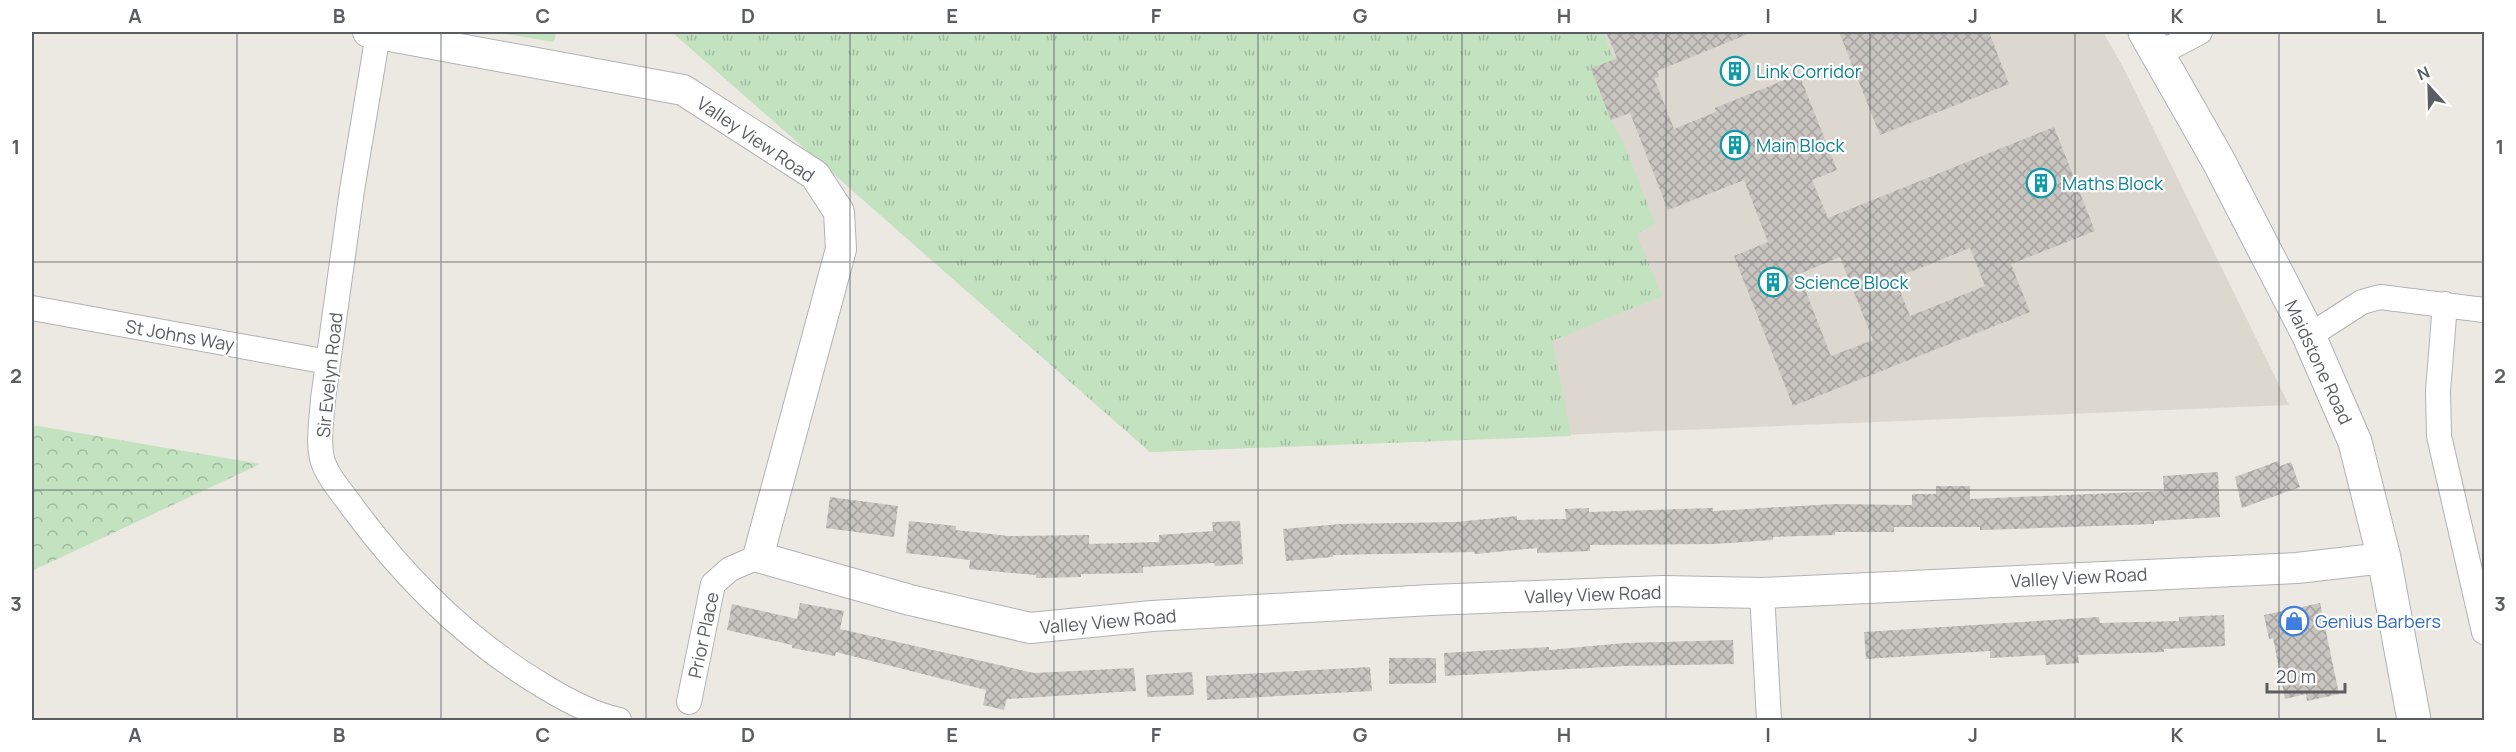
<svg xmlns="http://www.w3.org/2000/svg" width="2516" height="752" viewBox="0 0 2516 752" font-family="Manrope,sans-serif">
  <defs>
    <pattern id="forest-crowns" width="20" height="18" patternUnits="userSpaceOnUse" patternTransform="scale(1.5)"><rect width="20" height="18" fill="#c2e2c0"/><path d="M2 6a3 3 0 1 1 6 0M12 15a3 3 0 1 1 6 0" fill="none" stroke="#a1ba9f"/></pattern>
    <pattern id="park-tufts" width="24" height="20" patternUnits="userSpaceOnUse" patternTransform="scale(1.5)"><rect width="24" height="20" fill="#c2e2c0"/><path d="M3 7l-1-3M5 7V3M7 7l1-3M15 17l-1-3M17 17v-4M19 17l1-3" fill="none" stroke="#a1ba9f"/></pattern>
    <pattern id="building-cross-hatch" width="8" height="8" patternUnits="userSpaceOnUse" patternTransform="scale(1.5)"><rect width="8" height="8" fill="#c8c4bf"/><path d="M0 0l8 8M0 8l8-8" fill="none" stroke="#a5a29f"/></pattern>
  </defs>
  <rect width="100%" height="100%" fill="#ece9e2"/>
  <path fill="#dcd8d0" d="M 672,32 L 2103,32 L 2122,65 L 2289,405 L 1150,452 Z"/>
  <path fill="#c2e2c0" d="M 494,32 L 556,32 L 554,42 Z"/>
  <path fill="url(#forest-crowns)" d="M 32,425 L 260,464 L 32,571 Z"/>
  <path fill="url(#park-tufts)" d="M 672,32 L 1595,32 L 1596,35 L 1603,32 L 1614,60 L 1591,69 L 1611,120 L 1624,144 L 1655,224 L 1636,234 L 1662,296 L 1552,341 L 1571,436 L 1150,452 Z"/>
  <path fill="url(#building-cross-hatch)" fill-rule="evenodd" d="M 1606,32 L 1753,32 L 1657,71 L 1659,77 L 1654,78 L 1674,129 L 1716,112 L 1715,108 L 1799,74 L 1837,170 L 1812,180 L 1828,218 L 2054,127 L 2095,231 L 2011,264 L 2030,312 L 1793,406 L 1734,256 L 1768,242 L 1744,180 L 1668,210 L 1630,113 L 1611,120 L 1591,69 L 1617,58 ZM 1970,248 L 1985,286 L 1910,316 L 1895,278 ZM 1840,257 L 1873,340 L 1831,356 L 1799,274 Z
    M 1839,32 L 1989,32 L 2009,84 L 1880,135 Z
    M 2278,461 L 2280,466 L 2291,462 L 2300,487 L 2242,508 L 2235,477 Z
    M 2218,472 L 2220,517 L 2154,521 L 2154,524 L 1980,530 L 1980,527 L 1894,527 L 1894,532 L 1835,532 L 1835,535 L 1773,537 L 1773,540 L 1714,544 L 1590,545 L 1590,551 L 1537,553 L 1537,548 L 1475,554 L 1474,552 L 1333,555 L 1333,557 L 1286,561 L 1283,529 L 1340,524 L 1456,522 L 1517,516 L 1517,520 L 1566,519 L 1565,509 L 1589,508 L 1589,512 L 1713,508 L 1713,511 L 1834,504 L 1912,505 L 1912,494 L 1936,494 L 1936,486 L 1970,486 L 1970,499 L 2164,491 L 2163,476 Z
    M 830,497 L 898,506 L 894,537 L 826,528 Z
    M 909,521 L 956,526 L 956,530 L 1008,536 L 1089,535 L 1089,544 L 1159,542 L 1159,535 L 1213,531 L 1212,522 L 1240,521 L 1243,564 L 1215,566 L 1214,563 L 1143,567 L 1143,573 L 1081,574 L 1081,577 L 1036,578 L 1036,575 L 969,569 L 970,560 L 906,553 Z
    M 800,603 L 844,611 L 840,629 L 1034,673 L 1134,668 L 1136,691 L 1007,699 L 1004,710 L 983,705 L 986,690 L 836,652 L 835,656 L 792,648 L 792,645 L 727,630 L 732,604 L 797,619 Z
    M 2320,603 L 2339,694 L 2307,701 L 2306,694 L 2285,699 L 2273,638 L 2269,639 L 2264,615 Z
    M 2224,615 L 2225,646 L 2164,649 L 2164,652 L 2078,655 L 2079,663 L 2046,665 L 2045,655 L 1990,658 L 1990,651 L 1866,659 L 1864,632 L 2099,617 L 2100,623 L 2179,621 L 2179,617 Z
    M 1733,640 L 1734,664 L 1625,666 L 1445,676 L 1444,653 L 1549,647 L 1549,650 L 1624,643 Z
    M 1389,658 L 1436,658 L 1436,683 L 1389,684 Z
    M 1370,667 L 1372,691 L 1207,700 L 1206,676 Z
    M 1192,672 L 1194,695 L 1147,697 L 1146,675 Z"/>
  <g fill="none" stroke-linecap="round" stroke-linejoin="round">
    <g stroke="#afb3b6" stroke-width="26">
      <path id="minor" d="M 378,34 L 352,190 L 323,399 C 322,419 316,448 325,467 C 331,481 344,495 353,508 C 406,580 467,641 545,687 C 568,701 592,714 619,720
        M 2158,54 L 2200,32
        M 2445,304 L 2438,391 L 2439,436 L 2484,632
        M 32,308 L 328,362
        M 2309,336 L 2362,302 L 2380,297 L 2484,310
        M 1762,593 L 1769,720
        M 689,702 L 713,584 L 730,569 L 758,557"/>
    </g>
    <g stroke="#afb3b6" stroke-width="32">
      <path id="tertiary" d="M 368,32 L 683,90 L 815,175 L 839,212 L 841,249 L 758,557 L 910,600 L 1030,628 L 1152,616 L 1431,600 L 1663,591 L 1762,593 L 2297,568 L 2384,558"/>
    </g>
    <g stroke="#aeb2b6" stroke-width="35">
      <path id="secondary" d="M 2145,32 L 2218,160 L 2309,336 L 2355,442 L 2384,558 L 2414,720"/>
    </g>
    <use href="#minor" stroke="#fff" stroke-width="24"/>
    <use href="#tertiary" stroke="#fff" stroke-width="30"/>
    <use href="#secondary" stroke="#fff" stroke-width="33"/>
  </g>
  <path fill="none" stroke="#5a5e62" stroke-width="1.5" stroke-opacity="0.55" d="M 237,32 L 237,720M 441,32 L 441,720M 646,32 L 646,720M 850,32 L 850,720M 1054,32 L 1054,720M 1258,32 L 1258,720M 1462,32 L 1462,720M 1666,32 L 1666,720M 1870,32 L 1870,720M 2075,32 L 2075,720M 2279,32 L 2279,720M 32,262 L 2484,262M 32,490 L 2484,490"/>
  <defs>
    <g id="building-ring" transform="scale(1.5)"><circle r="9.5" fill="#fff" stroke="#0f9aa8" stroke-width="1.5"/><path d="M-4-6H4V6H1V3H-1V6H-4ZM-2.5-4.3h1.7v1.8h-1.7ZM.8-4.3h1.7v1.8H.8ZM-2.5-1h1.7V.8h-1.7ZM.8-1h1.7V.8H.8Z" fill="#0f9aa8"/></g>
    <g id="shop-ring" transform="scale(1.5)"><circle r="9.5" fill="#fff" stroke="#3f7fe0" stroke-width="1.5"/><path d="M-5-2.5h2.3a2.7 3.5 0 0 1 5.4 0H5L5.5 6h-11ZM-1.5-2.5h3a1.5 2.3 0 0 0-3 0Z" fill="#3f7fe0"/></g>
  </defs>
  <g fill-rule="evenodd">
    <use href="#building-ring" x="1735" y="71"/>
    <use href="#building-ring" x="1735" y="145"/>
    <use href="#building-ring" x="2041" y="183"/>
    <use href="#building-ring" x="1773" y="282"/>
    <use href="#shop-ring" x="2294" y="621"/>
  </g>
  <g text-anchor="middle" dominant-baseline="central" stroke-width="4.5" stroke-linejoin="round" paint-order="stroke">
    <g font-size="18" fill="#0d838f" stroke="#fff" text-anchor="start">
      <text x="1756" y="71">Link Corridor</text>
      <text x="1756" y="145">Main Block</text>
      <text x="2062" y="183">Maths Block</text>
      <text x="1794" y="282">Science Block</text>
    </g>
    <g font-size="18" fill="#5a5e62" stroke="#fff">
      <text transform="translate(756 139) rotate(34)">Valley View Road</text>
      <text transform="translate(180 335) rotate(10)">St Johns Way</text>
      <text transform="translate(2319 362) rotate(65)">Maidstone Road</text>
      <text transform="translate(329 375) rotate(-84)">Sir Evelyn Road</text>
      <text transform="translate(2079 577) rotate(-3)">Valley View Road</text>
      <text transform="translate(1593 594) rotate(-2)">Valley View Road</text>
      <text transform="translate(1108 621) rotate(-5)">Valley View Road</text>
      <text transform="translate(703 635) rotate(-78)">Prior Place</text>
    </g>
    <g font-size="18" fill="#366cbe" stroke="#fff" text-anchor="start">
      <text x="2315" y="621">Genius Barbers</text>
    </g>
  </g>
  <rect width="2516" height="752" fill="none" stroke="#ffffff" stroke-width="66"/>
  <g transform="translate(2429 87) rotate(338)" stroke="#ffffff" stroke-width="4.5" paint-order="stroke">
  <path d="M0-4.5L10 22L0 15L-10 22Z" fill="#5a5e62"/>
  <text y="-9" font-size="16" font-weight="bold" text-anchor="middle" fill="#5a5e62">N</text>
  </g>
  <path d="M2267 683v9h78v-9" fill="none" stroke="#5a5e62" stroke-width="3"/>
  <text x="2276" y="683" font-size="18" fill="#5a5e62" stroke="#ffffff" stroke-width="4.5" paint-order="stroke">20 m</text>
  <rect x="33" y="33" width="2450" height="686" fill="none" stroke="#5a5e62" stroke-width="2"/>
  <g font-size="20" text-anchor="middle" font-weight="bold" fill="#5a5e62">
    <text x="135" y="23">A</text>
    <text x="339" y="23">B</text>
    <text x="543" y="23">C</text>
    <text x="748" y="23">D</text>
    <text x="952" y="23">E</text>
    <text x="1156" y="23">F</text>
    <text x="1360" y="23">G</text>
    <text x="1564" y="23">H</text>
    <text x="1768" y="23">I</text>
    <text x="1973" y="23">J</text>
    <text x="2177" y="23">K</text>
    <text x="2381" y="23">L</text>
    <text x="16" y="154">1</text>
    <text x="2500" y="154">1</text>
    <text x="16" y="383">2</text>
    <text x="2500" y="383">2</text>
    <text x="16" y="611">3</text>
    <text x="2500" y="611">3</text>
    <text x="135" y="742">A</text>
    <text x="339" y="742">B</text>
    <text x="543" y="742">C</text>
    <text x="748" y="742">D</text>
    <text x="952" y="742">E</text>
    <text x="1156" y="742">F</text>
    <text x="1360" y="742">G</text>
    <text x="1564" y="742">H</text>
    <text x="1768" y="742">I</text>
    <text x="1973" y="742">J</text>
    <text x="2177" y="742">K</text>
    <text x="2381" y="742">L</text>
  </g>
</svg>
